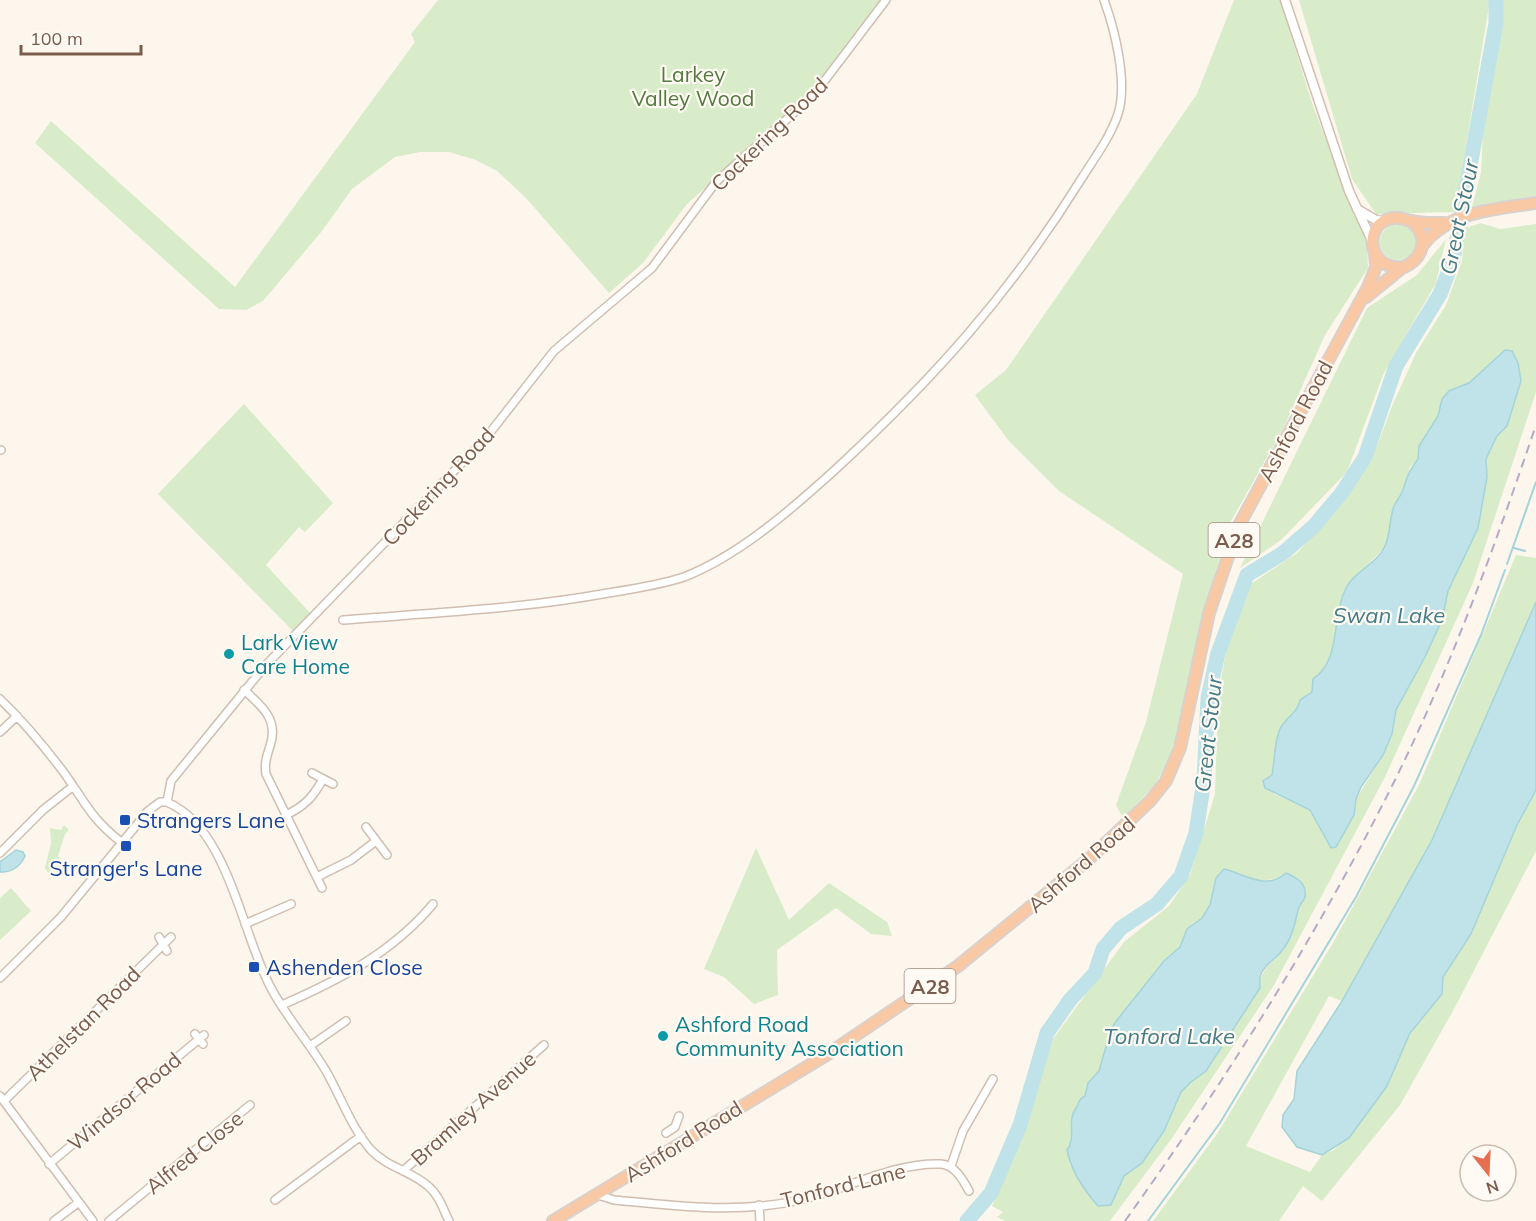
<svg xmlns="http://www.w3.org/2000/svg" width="1536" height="1221" viewBox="0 0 1536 1221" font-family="Mulish,sans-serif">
  <rect width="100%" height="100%" fill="#fdf6ec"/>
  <path fill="#d8ecc9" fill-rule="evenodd" d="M 438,0 L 882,0 L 811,95 L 687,204 L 643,263 L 609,293 L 526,198 L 497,171 L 476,160 L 449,152 L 420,152 L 395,157 L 352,189 L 322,231 L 263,301 L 246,310 L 219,309 L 35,143 L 51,121 L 235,287 L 415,42 L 411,34 Z
    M 1234,0 L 1280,0 L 1313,106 L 1357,220 L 1367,239 L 1368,268 L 1325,335 L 1284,427 L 1230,523 L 1203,613 L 1183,719 L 1165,768 L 1153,787 L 1123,818 L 1116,805 L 1146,722 L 1183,574 L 1059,491 L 1008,440 L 975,395 L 1006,370 L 1197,94 Z
    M 1299,0 L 1490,0 L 1455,212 L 1376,214 L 1352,179 Z
    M 1502,0 L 1536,0 L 1536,196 L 1484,204 L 1478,208 L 1472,207 L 1481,172 L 1483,134 Z
    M 1481,223 L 1500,229 L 1536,224 L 1536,392 L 1473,583 L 1385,777 L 1274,985 L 1172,1138 L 1110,1221 L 1005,1221 L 997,1217 L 1003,1212 L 992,1206 L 1016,1152 L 1053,1039 L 1124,942 L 1169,906 L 1190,875 L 1215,794 L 1218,697 L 1226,651 L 1246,587 L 1297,553 L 1347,498 L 1377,446 L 1392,406 L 1416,353 L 1446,305 L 1462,261 L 1465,228 ZM 1505,350 L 1515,355 L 1521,381 L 1507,426 L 1497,436 L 1486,459 L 1487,477 L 1478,528 L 1448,591 L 1442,620 L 1425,657 L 1396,710 L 1392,734 L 1383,755 L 1356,799 L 1354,815 L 1315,817 L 1310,810 L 1274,794 L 1263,781 L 1272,775 L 1277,737 L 1283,725 L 1298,708 L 1300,700 L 1312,693 L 1334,648 L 1338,610 L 1345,588 L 1385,547 L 1391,530 L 1393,507 L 1404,489 L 1410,467 L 1418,459 L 1419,446 L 1438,416 L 1442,399 L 1449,391 L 1469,383 ZM 1224,869 L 1257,881 L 1281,878 L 1304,897 C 1296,914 1294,932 1283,949 C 1273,965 1259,968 1260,988 L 1206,1071 L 1191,1082 L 1181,1092 L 1164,1131 L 1142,1163 L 1124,1176 L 1117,1189 L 1098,1206 L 1070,1165 L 1067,1150 C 1077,1137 1066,1122 1076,1108 C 1080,1102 1078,1099 1085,1096 L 1088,1083 L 1099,1071 L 1111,1029 L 1164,961 L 1180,947 L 1192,924 L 1202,918 L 1210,905 L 1216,878 Z
    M1380 242a18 18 0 1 1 36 0a18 18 0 1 1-36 0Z
    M 1446,239 L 1436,283 L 1383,375 L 1347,472 L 1281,540 L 1240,568 L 1367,308 L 1417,275 Z
    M 244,404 L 333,503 L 305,532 L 299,527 L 266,565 L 311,614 L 294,632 L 158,494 Z
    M 1516,555 L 1536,558 L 1536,602 L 1482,730 L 1432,840 L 1342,1001 L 1329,996 L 1246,1146 L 1310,1172 L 1322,1155 L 1334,1150 L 1387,1086 L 1410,1033 L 1442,994 L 1443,977 L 1471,934 L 1517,825 L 1536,790 L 1536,851 L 1454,1009 L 1400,1105 L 1322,1201 L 1303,1186 L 1279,1221 L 1153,1221 L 1217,1134 L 1333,943 L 1419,785 Z
    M 64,825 L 69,830 L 65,834 L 58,856 L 64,869 L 58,878 L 51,878 L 45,868 L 51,843 L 50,828 L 61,830 Z
    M 756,848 L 789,920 L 829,883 L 887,922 L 892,936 L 871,934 L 836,908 L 777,950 L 778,995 L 754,1004 L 724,977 L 704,969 Z
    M 11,888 L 31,911 L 0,940 L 0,898 Z"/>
  <path fill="#bfe3e8" stroke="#a5d3da" stroke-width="1.5" d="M 1505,350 L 1512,351 L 1518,363 L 1521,381 L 1507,426 L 1497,436 L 1486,459 L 1487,477 L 1478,528 L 1448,591 L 1442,620 L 1425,657 L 1396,710 L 1392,734 L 1383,755 L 1361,787 L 1356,799 L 1354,815 L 1336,847 L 1331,848 L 1310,810 L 1265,788 L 1263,781 L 1272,775 C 1275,760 1274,739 1281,727 C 1287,717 1298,712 1300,700 L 1312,692 L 1313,679 C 1342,659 1331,619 1345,590 C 1353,572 1377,564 1385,546 C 1391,533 1389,519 1394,506 C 1396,501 1401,496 1403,490 C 1406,479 1410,468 1418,459 L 1419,446 L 1438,416 L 1442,399 L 1449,391 L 1469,383 Z
    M 1536,602 L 1536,790 L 1517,825 L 1471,934 L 1443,977 L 1442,994 L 1410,1033 L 1387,1086 L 1349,1138 L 1322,1155 L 1297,1147 L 1282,1127 L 1283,1115 L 1294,1099 L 1297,1071 L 1342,1001 L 1432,840 Z
    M 16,850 L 23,852 L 25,856 C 21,866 11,873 0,872 L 0,862 Z
    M 1224,869 C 1245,874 1266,891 1286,873 C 1296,877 1307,883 1305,897 C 1304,901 1299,905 1298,910 C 1295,925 1291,941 1280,953 C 1274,960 1264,966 1261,974 C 1259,978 1260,983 1260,988 L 1206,1071 L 1191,1082 L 1181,1092 L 1164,1131 L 1142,1163 L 1124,1176 L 1111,1205 L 1098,1206 C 1084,1190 1071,1171 1067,1150 C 1077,1137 1066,1122 1076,1108 C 1080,1102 1078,1099 1085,1096 L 1088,1083 L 1099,1071 L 1111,1029 L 1117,1020 L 1164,961 L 1180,947 L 1187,929 L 1202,918 L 1210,905 L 1216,878 Z"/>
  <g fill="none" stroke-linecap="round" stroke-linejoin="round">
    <path stroke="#a5d3da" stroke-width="2" d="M 1514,548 L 1525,551
      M 1507,564 L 1536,482
      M 1148,1221 L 1220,1123 L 1356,897 L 1414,786 L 1481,635 L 1505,570"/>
    <path stroke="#bfe3e8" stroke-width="15" d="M 967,1221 L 991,1193 L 1020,1125 L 1047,1033 L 1070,1000 L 1095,973 L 1103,949 L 1121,928 L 1157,904 L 1181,876 L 1196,833 L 1204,780 L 1208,698 L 1218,653 L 1247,575 L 1283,553 L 1313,527 L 1341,494 L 1365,457 L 1396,366 L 1440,294 L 1453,260 L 1496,23 L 1496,0"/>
    <g stroke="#d1beb0" stroke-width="10">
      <path id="minor" d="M 0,450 L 1,450
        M 343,620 C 431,613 521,609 608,593 C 633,589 660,585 684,577 C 740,555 793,508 837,468 C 936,376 1008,296 1080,181 C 1093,160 1110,138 1118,114 C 1128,83 1115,30 1104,0
        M 244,690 C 262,706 279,720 270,746 C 267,756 264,763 266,774 L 322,888
        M 0,699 C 23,721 43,745 62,770 C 85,801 89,817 121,842
        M 0,732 L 17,716
        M 312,773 L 333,784
        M 167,802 L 171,781 L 265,666 L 485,439 L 554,351 L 652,268 L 716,182 L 813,96 L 886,0
        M 167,802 C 229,829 241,933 271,988 C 286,1017 309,1042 326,1071 C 341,1097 351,1127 371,1150 C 387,1167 411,1171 428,1186 C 439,1195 443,1209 449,1221
        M 286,815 C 305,806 313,797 323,779
        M 366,827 L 387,855
        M 0,853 L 43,810 L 72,787
        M 317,877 L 351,860 L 376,841
        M 245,924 L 291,904
        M 159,937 L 167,951
        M 0,978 L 61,917 L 148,811 L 160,802 L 167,802
        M 282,1005 C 339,980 392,953 433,904
        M 195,1034 L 203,1044
        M 310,1046 L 346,1021
        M 0,1096 L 93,1221
        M 4,1101 L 171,937
        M 666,1133 L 675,1127 L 679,1116
        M 49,1164 L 204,1035
        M 951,1166 L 963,1131 L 993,1079
        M 403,1171 L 544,1045
        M 598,1195 L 614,1200 C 675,1206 739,1214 800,1200 C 846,1190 893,1162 941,1164 C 955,1165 963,1180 969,1191
        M 275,1200 L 361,1136
        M 759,1205 L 760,1221
        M 54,1221 L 79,1202
        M 109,1221 L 250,1105"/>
    </g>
    <g stroke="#d1beb0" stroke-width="11">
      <path id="tertiary" d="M 1285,0 L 1349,191 L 1372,241
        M 1357,209 L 1376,220 L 1384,221"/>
    </g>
    <g stroke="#dad1cd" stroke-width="14">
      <path id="trunk" d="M 1412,222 C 1429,236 1424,258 1404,267 C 1368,272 1361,223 1393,218 C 1401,217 1405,220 1412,221 C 1422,224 1435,223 1445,223
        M 1423,245 C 1449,211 1496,209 1536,203
        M 1366,297 L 1403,267
        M 553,1221 L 828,1054 L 958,966 L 1089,859 L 1150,801 L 1166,781 L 1180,748 L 1209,613 L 1238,527 L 1368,287 L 1376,267 L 1375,253"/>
    </g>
    <use href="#minor" stroke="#fff" stroke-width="7"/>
    <use href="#tertiary" stroke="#fff" stroke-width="8"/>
    <use href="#trunk" stroke="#f9c8a4" stroke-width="10"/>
    <path stroke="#b9a8c9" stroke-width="2" stroke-dasharray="9 6" stroke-linecap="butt" d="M 1125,1221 C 1225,1081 1317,936 1394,782 C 1451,667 1495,546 1536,425"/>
  </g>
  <g fill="#0f9aa8" stroke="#fffaf3" stroke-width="2">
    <circle cx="229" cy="654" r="6"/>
    <circle cx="663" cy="1036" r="6"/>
  </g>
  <g fill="#1a4fb4" stroke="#fffaf3" stroke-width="2">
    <rect x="119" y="814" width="12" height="12" rx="3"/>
    <rect x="120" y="840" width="12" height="12" rx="3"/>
    <rect x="248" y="961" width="12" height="12" rx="3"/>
  </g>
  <g text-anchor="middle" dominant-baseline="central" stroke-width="4.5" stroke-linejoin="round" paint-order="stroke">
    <g fill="#fffaf3" stroke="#a28b7f" stroke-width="1.5">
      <rect x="1208.5" y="523" width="51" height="34" rx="4.5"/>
      <rect x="904.5" y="969" width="51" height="34" rx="4.5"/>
    </g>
    <g font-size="20" font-weight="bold" fill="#7a5c4d">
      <text x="1234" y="540">A28</text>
      <text x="930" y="986">A28</text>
    </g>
    <g font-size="21" fill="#537a41" stroke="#fffaf3">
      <text x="693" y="74">Larkey<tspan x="693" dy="24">Valley Wood</tspan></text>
    </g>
    <g font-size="21" fill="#7a5c4d" stroke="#fffaf3">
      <text transform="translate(769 134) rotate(-44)">Cockering Road</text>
      <text transform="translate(1295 421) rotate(-62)">Ashford Road</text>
      <text transform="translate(438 486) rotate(-47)">Cockering Road</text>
      <text transform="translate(1081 864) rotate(-41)">Ashford Road</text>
      <text transform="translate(83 1023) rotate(-45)">Athelstan Road</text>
      <text transform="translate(124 1101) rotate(-40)">Windsor Road</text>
      <text transform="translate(473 1108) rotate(-42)">Bramley Avenue</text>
      <text transform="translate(683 1141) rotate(-32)">Ashford Road</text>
      <text transform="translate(194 1152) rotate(-39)">Alfred Close</text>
      <text transform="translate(843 1185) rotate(-14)">Tonford Lane</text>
    </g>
    <g font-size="21" fill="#0d838f" stroke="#fffaf3" text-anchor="start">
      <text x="241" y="642">Lark View<tspan x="241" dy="24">Care Home</tspan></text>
      <text x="675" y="1024">Ashford Road<tspan x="675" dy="24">Community Association</tspan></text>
    </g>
    <g font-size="21" fill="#164399" stroke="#fffaf3" text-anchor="start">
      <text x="137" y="820">Strangers Lane</text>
      <text x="126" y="868" text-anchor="middle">Stranger's Lane</text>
      <text x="266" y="967">Ashenden Close</text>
    </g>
    <g font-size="22" font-style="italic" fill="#437c86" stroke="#fffaf3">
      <text transform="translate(1459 217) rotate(-78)">Great Stour</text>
      <text x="1389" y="615">Swan Lake</text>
      <text transform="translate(1208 734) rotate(-84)">Great Stour</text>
      <text x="1169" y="1036">Tonford Lake</text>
    </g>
  </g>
  <g transform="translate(1488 1173) rotate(162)"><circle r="28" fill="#fffaf3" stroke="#cabbb1" stroke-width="1.5"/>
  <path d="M0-4.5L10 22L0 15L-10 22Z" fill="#e76f51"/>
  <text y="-9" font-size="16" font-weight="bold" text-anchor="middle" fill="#7a5c4d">N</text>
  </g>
  <path d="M21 45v9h120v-9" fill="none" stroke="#7a5c4d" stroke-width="3"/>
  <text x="30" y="45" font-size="18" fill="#7a5c4d" stroke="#fffaf3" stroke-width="4.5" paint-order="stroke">100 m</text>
</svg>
